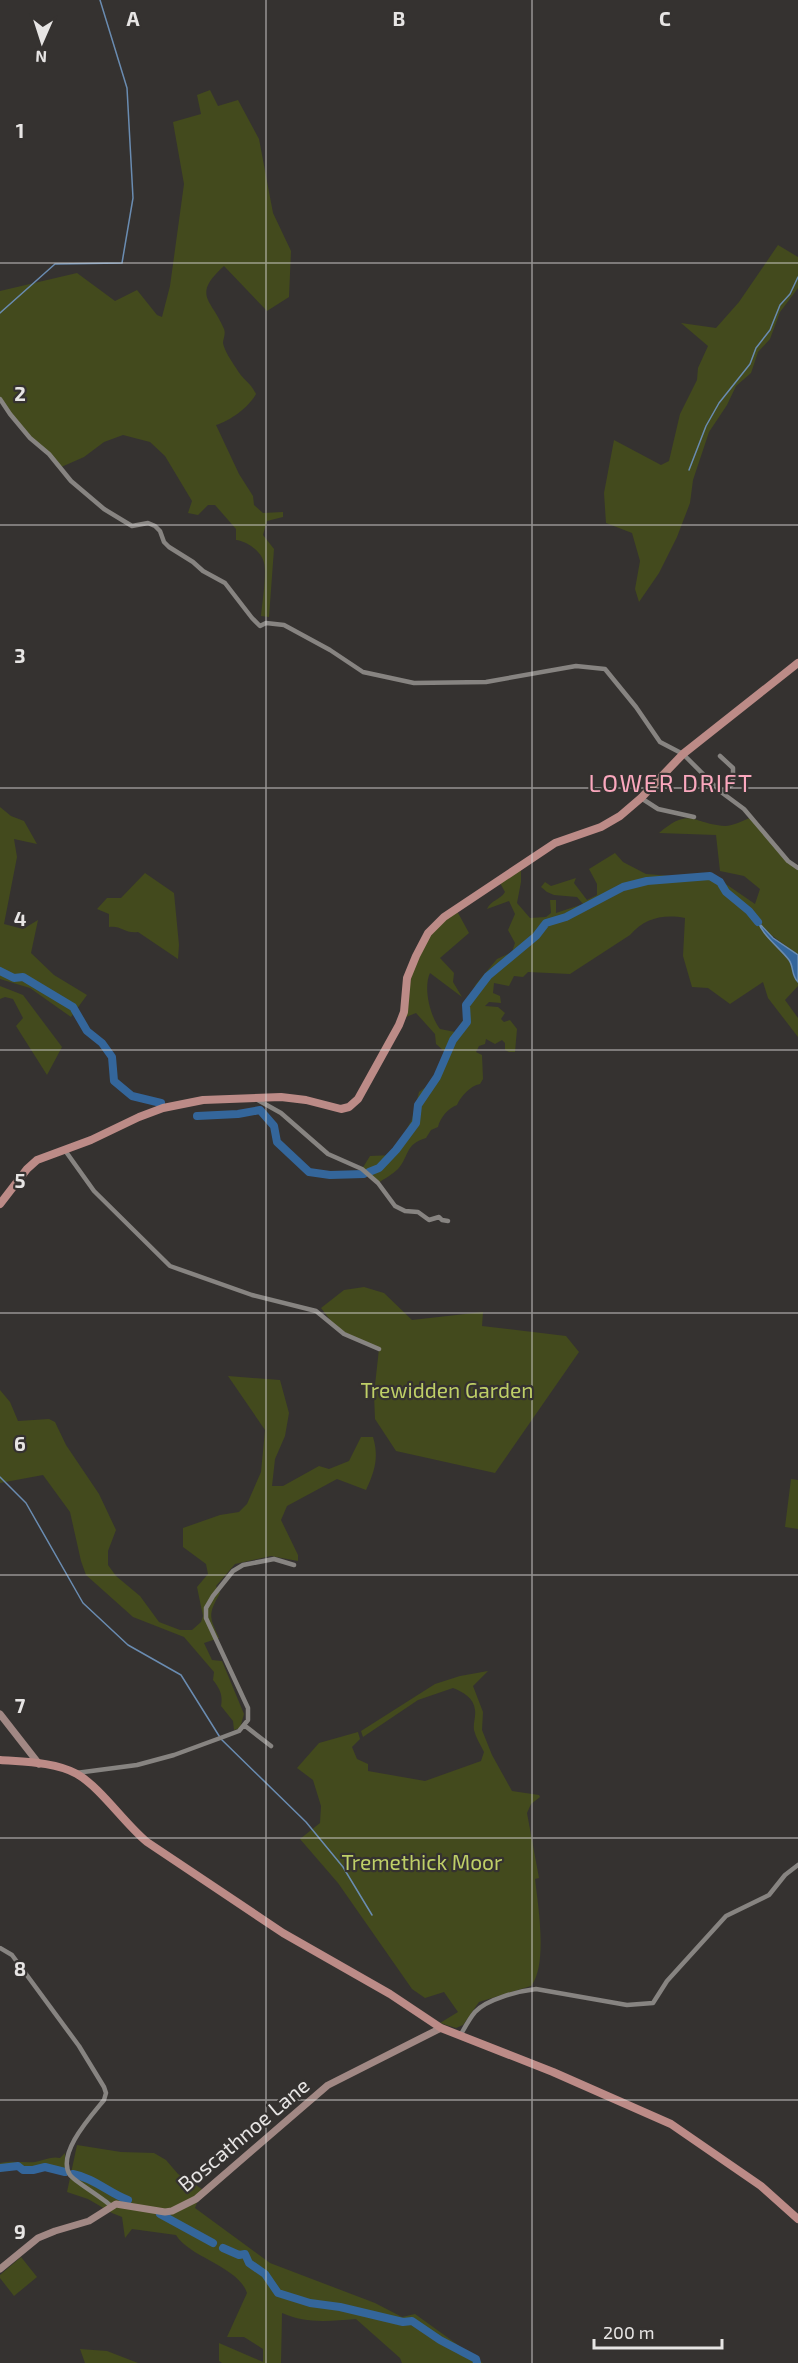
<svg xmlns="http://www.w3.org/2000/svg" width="798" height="2363" viewBox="0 0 798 2363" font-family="'Exo 2',sans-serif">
  <rect width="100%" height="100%" fill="#353230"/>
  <path fill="#434a1d" d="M 210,90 L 218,106 L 238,100 L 259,139 L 273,213 L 291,251 L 289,297 L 267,311 L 224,266 C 191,296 212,299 224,329 C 226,334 223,339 223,343 C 224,350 232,362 236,368 C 242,379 251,383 256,394 C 249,407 230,421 216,425 L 239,474 L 253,496 L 254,505 L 263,513 L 283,512 L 283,517 L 267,521 L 263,535 L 274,549 L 269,617 L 261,616 C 262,604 267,573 264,563 C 262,551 246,541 236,540 L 236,529 L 215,505 L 208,505 L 198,515 L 188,513 L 192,501 L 165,456 L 150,442 L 123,435 L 104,442 L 84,457 L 59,468 L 49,454 L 30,438 L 0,399 L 0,291 L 77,273 L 115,301 L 137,290 L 157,315 L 162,317 L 170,286 L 184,184 L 173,122 L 201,114 L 197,95 Z
    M 778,245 L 798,257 L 798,288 L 780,312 L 770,339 L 758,352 L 751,373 L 736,386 L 727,405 L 709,432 L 693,480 L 690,503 L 677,537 L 659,573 L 639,602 L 635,589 L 640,561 L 632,533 L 606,523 L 604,493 L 614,440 L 661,465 L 669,461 L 680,414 L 697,380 L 698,368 L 708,346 L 681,323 L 716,328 L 739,302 Z
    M 0,807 L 11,816 L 24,821 L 37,844 L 14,839 L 17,857 L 4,924 L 23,929 L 38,920 L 31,953 L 54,975 L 87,995 L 71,1017 L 30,988 L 0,979 Z
    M 752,817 L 768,838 L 798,868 L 798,955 L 762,928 C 770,939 780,949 788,959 C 794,966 791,975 798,982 L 798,986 L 785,1000 L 798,1018 L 798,1037 L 768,998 L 763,982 L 730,1004 L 708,988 L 692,987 L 683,956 L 685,918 C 663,914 645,918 630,935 L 570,974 L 528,972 L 523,977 L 514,976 L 509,986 L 494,983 L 493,993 L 500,996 L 501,1003 L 489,1002 L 485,1006 L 498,1007 L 505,1013 L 501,1019 L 504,1022 L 510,1020 L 517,1029 L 515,1052 L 509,1052 L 505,1050 L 505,1043 L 502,1040 L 495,1044 L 486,1039 L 485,1044 L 479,1046 L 476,1052 L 482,1055 L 483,1079 L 480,1084 C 470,1086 461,1096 457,1105 C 448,1108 440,1118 438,1127 L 431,1130 L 426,1138 C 405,1144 410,1155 398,1169 C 393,1174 384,1179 378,1183 L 362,1169 L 370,1156 L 393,1155 L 412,1119 L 419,1092 C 434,1083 441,1068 444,1051 L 436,1044 L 435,1034 L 416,1013 L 406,1017 C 410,970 416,941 457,911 L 469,933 L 440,958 L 454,973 L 453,982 L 462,997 L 430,973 C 423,988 430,1016 440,1029 L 455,1032 L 464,1019 L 466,1004 L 476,984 L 497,959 L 512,952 L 515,943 L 508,930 L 515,914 L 509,901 L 487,909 C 491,900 500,900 505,892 L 499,881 L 521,866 L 521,882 L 517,903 L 530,918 L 546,917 L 551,913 L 550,900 L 556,900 L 556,913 L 583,904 L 577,897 L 554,895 L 547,892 L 541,887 L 545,882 L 551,886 L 576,878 L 574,883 L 587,900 L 597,895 L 597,884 L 589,869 L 615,853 L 623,862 L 646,874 L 720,880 L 755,904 L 760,889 L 744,876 L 720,871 L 716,835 L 659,833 C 691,806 692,824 725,826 C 733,826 744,820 752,817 Z
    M 145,873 L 174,893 L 179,945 L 178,959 L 138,932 C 125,934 121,925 109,927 L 109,914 L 97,909 L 107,898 L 121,898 Z
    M 0,986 L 23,995 L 62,1047 L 47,1075 L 16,1026 L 23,1018 L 13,999 L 5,997 L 0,999 Z
    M 364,1287 L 384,1293 L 412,1320 L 483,1312 L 482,1326 L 566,1336 L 579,1352 L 495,1473 L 396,1451 L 375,1419 L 374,1394 L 379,1349 L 338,1330 L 321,1308 L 344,1290 Z
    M 228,1376 L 280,1380 L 289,1413 L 285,1436 L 275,1459 L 272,1486 L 283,1486 L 319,1466 L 329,1469 L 349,1461 L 361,1437 L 373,1437 C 379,1457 375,1471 366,1490 L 337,1479 L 287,1506 L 281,1520 L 298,1555 L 298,1561 L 271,1556 L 235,1564 L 216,1586 L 220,1593 C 208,1614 209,1617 219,1638 L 204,1643 L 212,1660 L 222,1661 L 244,1714 L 240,1728 L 234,1730 L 233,1721 L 221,1706 C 223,1695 220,1689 213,1680 L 214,1672 L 184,1637 L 133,1617 L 86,1575 L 81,1561 L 70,1512 L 43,1475 L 0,1483 L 0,1390 L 10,1402 L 18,1421 L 49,1419 L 55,1422 L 66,1445 L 99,1494 L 116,1530 L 108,1551 L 108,1565 L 116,1576 L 140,1596 L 159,1622 L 180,1630 L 192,1630 L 201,1622 L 203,1616 L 197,1587 L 208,1574 L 206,1564 L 183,1547 L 183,1528 L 220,1515 L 239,1512 L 247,1504 L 261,1472 L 265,1430 Z
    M 791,1479 L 798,1480 L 798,1529 L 785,1527 Z
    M 488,1671 L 473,1686 L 483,1712 L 482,1730 L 492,1755 L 512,1791 L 539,1795 L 540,1797 L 531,1804 L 527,1813 L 539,1878 L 535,1879 C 538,1905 548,1965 531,1986 L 479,2002 L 463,2025 L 456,2028 L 440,2023 L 458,2012 L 444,1992 L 425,1998 L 412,1989 L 338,1883 L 300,1839 L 320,1823 L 321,1806 L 313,1780 L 297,1768 L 319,1743 L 358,1732 L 360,1739 L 352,1747 L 357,1759 L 368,1764 L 368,1771 L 425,1781 L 481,1761 L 484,1752 C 480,1744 476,1738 474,1730 C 473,1723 476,1717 475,1710 C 474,1698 463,1692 453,1688 L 418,1700 L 363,1737 L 361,1731 L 435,1684 L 460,1676 Z
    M 77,2145 L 121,2152 L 154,2153 L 166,2160 L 178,2174 L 202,2189 L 195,2208 L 270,2263 L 375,2303 L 402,2317 L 415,2314 L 483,2363 L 402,2363 L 400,2358 L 356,2319 C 330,2321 306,2324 282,2313 L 281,2363 L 222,2363 L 219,2361 L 219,2343 L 263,2362 L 263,2349 L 244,2337 L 227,2337 L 247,2293 C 239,2267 189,2257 176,2235 L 132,2229 L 125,2238 L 122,2217 L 112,2213 L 88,2199 L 67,2192 Z
    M 65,2153 L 66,2175 L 47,2170 L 28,2174 L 15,2169 L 0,2172 L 0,2163 C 12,2160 24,2163 35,2162 C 44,2160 52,2156 60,2158 Z
    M 21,2257 L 37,2277 L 14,2296 L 0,2278 L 0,2275 Z
    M 80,2349 L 107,2351 L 138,2363 L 85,2363 Z"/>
  <path fill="#34669b" stroke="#6a8cb1" stroke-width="1.5" d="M 758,922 L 773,938 L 798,955 L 798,982 C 791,975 794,967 789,960 C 779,947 764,937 758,922 Z"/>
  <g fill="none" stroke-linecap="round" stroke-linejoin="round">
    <path stroke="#6a8cb1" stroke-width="1.5" d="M 0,313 L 55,264 L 122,263 L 133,198 L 127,88 L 100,0
      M 689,470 L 706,426 L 719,403 L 750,364 L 756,348 L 770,330 L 780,305 L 790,294 L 798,277
      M 0,1477 L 26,1503 L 83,1603 L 128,1645 L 181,1675 L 221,1739 L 306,1822 L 343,1867 L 372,1915"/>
    <path stroke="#34669b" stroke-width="8" d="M 0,971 L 14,978 L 23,977 L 73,1007 L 87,1031 L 102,1043 L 112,1057 L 114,1081 L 132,1096 L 161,1103
      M 197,1116 L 238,1114 L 260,1110 L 274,1126 L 277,1142 L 309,1172 L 330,1175 L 364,1174
      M 369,1172 L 379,1168 L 396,1150 L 416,1123 L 418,1105 L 437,1077 L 453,1040 L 467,1022 L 466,1005 L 488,976 L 536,936 L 546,923 L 566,917 L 623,887 L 647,881 L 710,876 L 720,882 L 726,892 L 749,911 L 758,922
      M 0,2168 L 18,2166 L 23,2170 L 33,2170 L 45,2167 L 65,2172
      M 73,2174 C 94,2178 109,2193 128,2200
      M 160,2214 L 213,2243
      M 223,2248 L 239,2255 L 245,2254 L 249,2263 L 265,2274 L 278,2293 L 310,2303 L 340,2307 L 403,2322 L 412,2321 L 440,2340 L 476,2359 L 477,2363"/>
    <path stroke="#878481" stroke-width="4.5" d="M 0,399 L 10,414 L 30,438 L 49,454 L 71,481 L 104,509 L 132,526 L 148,523 L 155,526 L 160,531 L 164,542 L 169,547 L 193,562 L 203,571 L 225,583 L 252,618 L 260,626 L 266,623 L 284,625 L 330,650 L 363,672 L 414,683 L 486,682 L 576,666 L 605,669 L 636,707 L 660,742 L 683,754 L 721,792 L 744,809 L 788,861 L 798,868
      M 720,756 L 733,768 L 733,784 L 721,792
      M 641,798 L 658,809 L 694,817
      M 256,1099 L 281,1113 L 328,1154 L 362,1169 L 378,1183 L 395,1206 L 405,1211 L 418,1212 L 429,1220 L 439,1217 L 442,1220 L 448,1221
      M 64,1149 L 94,1191 L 170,1266 L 252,1295 L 316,1311 L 344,1334 L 379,1349
      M 244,1725 L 271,1746
      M 76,1773 L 137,1765 L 174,1755 L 223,1737 L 239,1731 L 248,1720 L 248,1708 L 206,1618 L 206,1608 L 213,1596 L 233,1571 L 243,1565 L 274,1559 L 294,1565
      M 0,1948 L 12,1955 L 79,2046 L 104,2087 L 106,2093 L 104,2100 C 91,2116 56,2154 70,2175 C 74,2181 103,2198 111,2206
      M 460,2036 C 464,2029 469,2019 475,2012 C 487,1999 519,1991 536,1989 L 627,2005 L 653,2003 L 667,1981 L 726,1916 L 769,1895 L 785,1875 L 798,1865"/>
    <path stroke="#a18884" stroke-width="7" d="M 0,1714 L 39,1764
      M 0,2269 L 38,2238 L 55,2231 L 89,2221 L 116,2204 L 165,2212 L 172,2211 L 196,2199 L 328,2085 L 441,2028"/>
    <path stroke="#bc8b87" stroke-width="8" d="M 0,1204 L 27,1169 L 37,1160 L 91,1140 L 139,1117 L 163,1108 L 203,1100 L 281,1097 L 306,1100 L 341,1109 L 349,1107 L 358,1099 L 399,1025 L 404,1012 L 407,978 L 416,956 L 428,933 L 444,917 L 555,843 L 601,827 L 620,816 L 641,798 L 683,754 L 798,663
      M 0,1760 C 25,1762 55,1762 77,1774 C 101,1788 124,1823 147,1842 L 283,1933 L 390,1994 L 441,2028 L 553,2072 L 671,2124 L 761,2186 L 798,2219"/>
  </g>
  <path fill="none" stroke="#e7e5e4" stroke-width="1.5" stroke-opacity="0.55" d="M 266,0 L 266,2363M 532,0 L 532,2363M 0,263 L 798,263M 0,525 L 798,525M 0,788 L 798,788M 0,1050 L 798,1050M 0,1313 L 798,1313M 0,1575 L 798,1575M 0,1838 L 798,1838M 0,2100 L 798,2100"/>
  <g text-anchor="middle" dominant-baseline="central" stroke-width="4.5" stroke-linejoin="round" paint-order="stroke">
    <g font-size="21" fill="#bfcf67" stroke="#353230">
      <text x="447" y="1389">Trewidden Garden</text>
      <text x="422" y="1861">Tremethick Moor</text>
    </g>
    <g font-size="21" fill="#e7e5e4" stroke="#353230">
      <text transform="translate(243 2134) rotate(-40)">Boscathnoe Lane</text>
    </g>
    <g font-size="24" letter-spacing="1.5" fill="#fba8be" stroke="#353230">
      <text x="671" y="782">LOWER DRIFT</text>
    </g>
  </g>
  <g font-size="20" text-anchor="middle" font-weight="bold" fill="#e7e5e4" stroke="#353230" stroke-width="4.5" stroke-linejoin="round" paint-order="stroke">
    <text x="133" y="26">A</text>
    <text x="399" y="26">B</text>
    <text x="665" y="26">C</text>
    <text x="20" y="138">1</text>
    <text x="20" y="401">2</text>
    <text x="20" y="663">3</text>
    <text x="20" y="926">4</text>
    <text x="20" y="1188">5</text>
    <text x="20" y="1451">6</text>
    <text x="20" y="1713">7</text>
    <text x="20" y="1976">8</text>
    <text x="20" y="2239">9</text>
  </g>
  <g transform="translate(42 42) rotate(183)" stroke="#353230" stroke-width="4.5" paint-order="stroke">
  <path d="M0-4.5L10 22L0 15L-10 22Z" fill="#e7e5e4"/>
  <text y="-9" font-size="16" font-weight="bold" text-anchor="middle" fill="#e7e5e4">N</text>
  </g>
  <path d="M594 2339v9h128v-9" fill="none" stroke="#e7e5e4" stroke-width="3"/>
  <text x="603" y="2339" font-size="18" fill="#e7e5e4" stroke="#353230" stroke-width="4.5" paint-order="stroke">200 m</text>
</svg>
